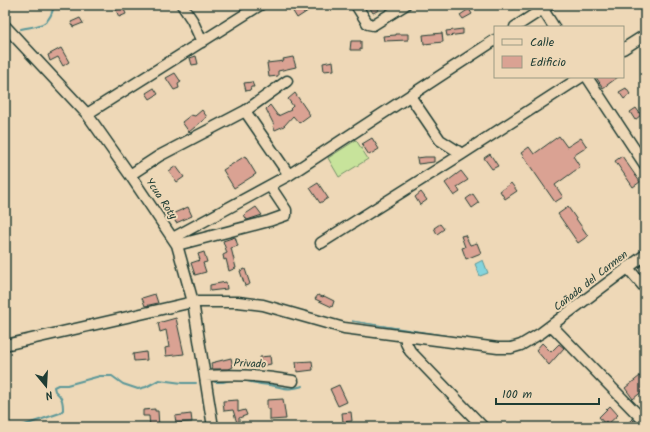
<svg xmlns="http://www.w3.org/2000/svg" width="650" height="432" viewBox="0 0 650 432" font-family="Kalam,sans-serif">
<rect width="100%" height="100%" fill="#eed8b7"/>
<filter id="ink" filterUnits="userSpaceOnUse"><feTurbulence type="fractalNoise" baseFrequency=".025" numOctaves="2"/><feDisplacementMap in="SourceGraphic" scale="8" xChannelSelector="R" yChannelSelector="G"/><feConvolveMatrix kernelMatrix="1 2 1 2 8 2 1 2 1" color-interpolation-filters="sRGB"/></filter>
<g filter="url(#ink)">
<path fill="#c7e39b" stroke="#739068" d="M356 140 368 159 339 177 328 158Z"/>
<path fill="#84d4dd" stroke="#5c9899" d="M483 260 488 273 480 276 475 264Z
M352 321 496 343 505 344 512 341 513 342 505 345 496 344Z"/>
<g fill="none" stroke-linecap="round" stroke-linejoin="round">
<path stroke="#5c9899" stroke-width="2" d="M21 29C39 25 50 27 54 5
M244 380C253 383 259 384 269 385 284 387 287 391 303 386
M215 382H223L230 380
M19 427 60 413 63 410C63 401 62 397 55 391L54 387 58 385H67L100 376H112L123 384 138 389 146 387 159 380 182 383H196"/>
</g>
<path fill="#daa293" stroke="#1f3d34" d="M289 5H317L297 18Z
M368 5H376L379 10 373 13Z
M123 7 126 14 119 17 116 10Z
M469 9 472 14 463 19 460 15Z
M80 18 83 23 73 27 71 22Z
M463 29V34L447 36 446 31Z
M442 33 443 42 424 44 423 35Z
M396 34H408V40L384 41 383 36 396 35Z
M351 41H361V50H350Z
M61 48 69 62 63 66 58 57 50 61 48 55Z
M196 56 198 64 192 65 190 58Z
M293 57 296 67 278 71V76L269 77 267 63 284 61 283 59Z
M333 61 334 70 324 71 323 63Z
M175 73 181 82 178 84 179 88 174 90 166 78Z
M596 77H618L603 88Z
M252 82 254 87H251L250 90 246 91 244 83Z
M154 88 158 94 150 99 146 93Z
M626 88 630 94 624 99 619 92Z
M295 93 310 115 299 123 293 116 284 126 275 130 273 126 274 125 266 109 270 105 278 116 291 110 290 109 293 106 288 99Z
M636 108 641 115 635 120 630 112Z
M202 110 207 117 189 132 182 122 191 115 195 116Z
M559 136 567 147 581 138 587 147 573 156 580 167 555 185 563 197 555 202 521 153 529 147 534 154Z
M372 138 379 149 369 155 362 144Z
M490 154 498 166 492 169 484 158Z
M245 156 256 174 234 188 223 170Z
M622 156 640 182 633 187 615 161Z
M425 157H434V162L418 164 417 158Z
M176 166 184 177 177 182 169 171Z
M461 171 468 180 457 187 460 192 454 196 445 183Z
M318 183 328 198 320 203 310 188Z
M511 183 517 191 505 199 500 191Z
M421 192 427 200 420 205 415 197Z
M473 194 479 203 472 208 466 199Z
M188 207 192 216 176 223 172 214Z
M256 207 262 215 247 220 244 215Z
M568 207 588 236 578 243 558 214Z
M440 224 444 229 437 234 434 228Z
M465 235 470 245 477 243 481 253 466 259 462 248 465 247 461 236Z
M235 237 238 246 231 248 236 268 229 271 226 259 224 260 223 255 227 253 223 241Z
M204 252 207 262 203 263 206 272 195 275 191 263 200 260 198 254Z
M245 269 250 284 245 286 240 271Z
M226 282 227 289 210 291V285Z
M155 294 158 303 145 306 142 298Z
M318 295 323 297 324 296 334 301 332 307 315 299Z
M176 318 184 354 166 356 165 348 169 347 166 330 160 332 158 323Z
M542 343 551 352 559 344 564 348 549 365 536 350Z
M146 352 147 360 134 361 133 354Z
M270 356 271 364 261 366 260 357Z
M231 358 233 367 229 369H212L211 363Z
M312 361 313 370 297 372 296 362Z
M640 376 645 382V389L633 399 625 388Z
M339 385 347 402 338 406 330 389Z
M283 399 286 419 270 420V409H267V400Z
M238 400V412L245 410 247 415 239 418V423H237L233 410 224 411 223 401Z
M610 406 618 415 608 424 606 421 604 423 599 417Z
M155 409V411H158L159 427H150L149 416H143V410Z
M351 412 352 421 343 422 342 413Z
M191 414 192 422 176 423 175 416Z
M632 419 640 427H624Z"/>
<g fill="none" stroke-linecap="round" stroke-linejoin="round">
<defs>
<path id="minor" d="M182 5 192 20 202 42
M356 5 368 24 373 25 405 5
M540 5 554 27
M5 26 87 114 130 175 177 245 193 302 213 427
M515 27 549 5
M623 49 645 35
M587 77 645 165
M410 96 440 140 462 154
M245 111 289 175
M87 114 260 5
M130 175 159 156 245 111 287 81
M173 238 289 175 495 40
M321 243 462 154 581 77
M177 245 269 221 286 215V210L270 186
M627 267 645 288
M552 326 645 422
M406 336V343L410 351 483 427
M5 345 193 302H238L263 305 344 328 498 348H511L521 345 541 333 645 255
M205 376C236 374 262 375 293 381"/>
</defs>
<use href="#minor" stroke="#1f3d34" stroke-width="13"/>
<use href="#minor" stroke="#eed8b7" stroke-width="10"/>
</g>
</g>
<g text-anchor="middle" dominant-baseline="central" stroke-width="4" stroke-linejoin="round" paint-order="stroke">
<g font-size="11" fill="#1f3d34" stroke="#eed8b7">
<text transform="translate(161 199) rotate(56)">Ycua Roty</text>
<text transform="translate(591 281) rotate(-38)">Cañada del Carmen</text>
<text transform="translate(250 364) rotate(3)">Privado</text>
</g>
</g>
<rect width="650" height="432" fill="none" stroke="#eed8b7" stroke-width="20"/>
<rect x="10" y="10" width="630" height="412" fill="none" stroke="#1f3d34" stroke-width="1.5" filter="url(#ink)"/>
<rect x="494" y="26" width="130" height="52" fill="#eed8b7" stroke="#9b9a83"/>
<rect x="502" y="39" width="20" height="6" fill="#eed8b7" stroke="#9b9a83"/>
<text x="530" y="46" font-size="12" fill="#1f3d34">Calle</text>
<rect x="502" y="56" width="20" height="12" fill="#daa293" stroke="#9b9a83"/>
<text x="530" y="66" font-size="12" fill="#1f3d34">Edificio</text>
<g transform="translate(46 386) rotate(162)" stroke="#eed8b7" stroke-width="3" paint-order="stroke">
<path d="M0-3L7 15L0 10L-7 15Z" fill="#1f3d34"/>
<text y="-6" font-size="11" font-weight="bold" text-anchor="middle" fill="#1f3d34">N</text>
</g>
<path d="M496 398v6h103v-6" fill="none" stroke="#1f3d34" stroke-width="2"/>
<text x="502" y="398" font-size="12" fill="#1f3d34" stroke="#eed8b7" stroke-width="3" paint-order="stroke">100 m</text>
</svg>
